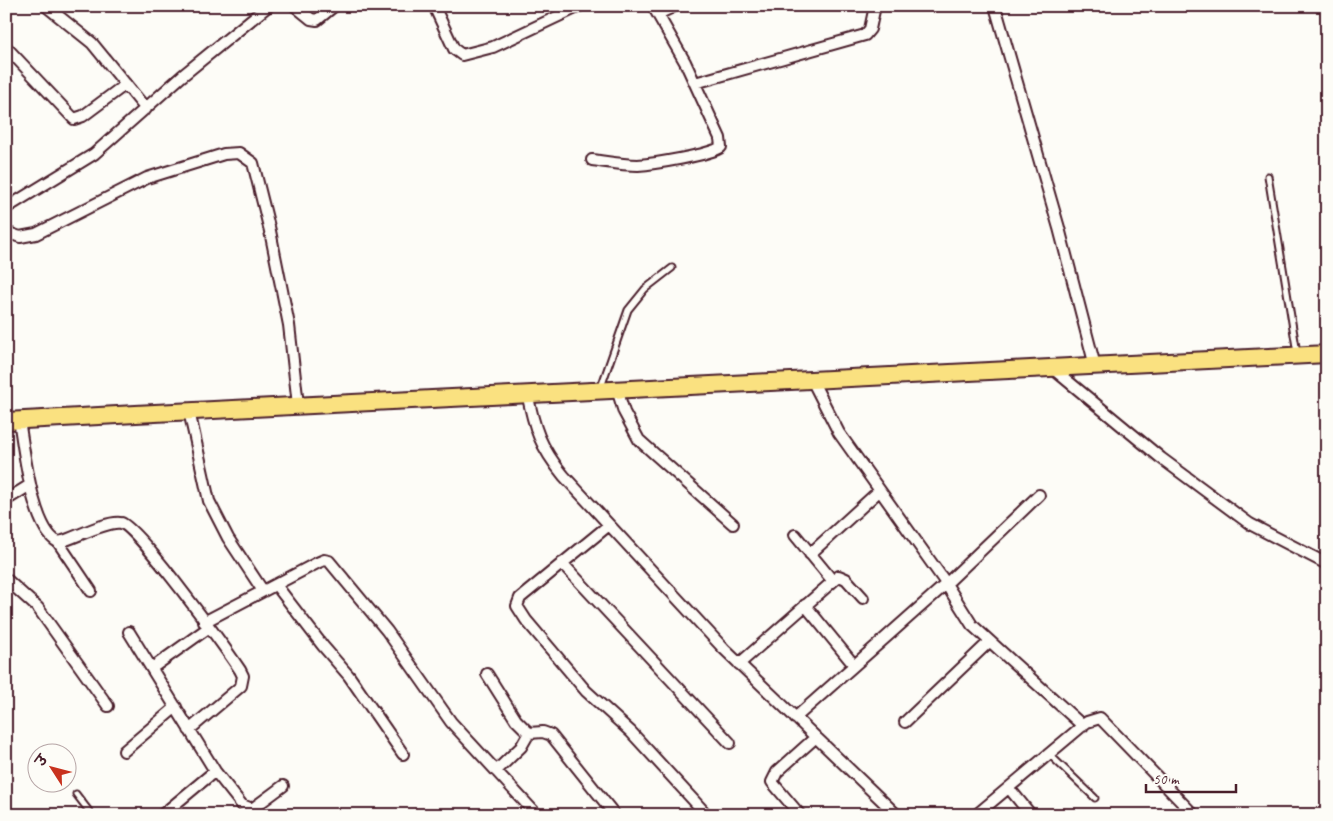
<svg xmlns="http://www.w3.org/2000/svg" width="1333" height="821" viewBox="0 0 1333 821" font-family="Caveat,'Playpen Sans Deva',sans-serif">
<rect width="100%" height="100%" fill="#fdfcf7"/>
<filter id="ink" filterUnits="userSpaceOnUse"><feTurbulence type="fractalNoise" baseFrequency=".02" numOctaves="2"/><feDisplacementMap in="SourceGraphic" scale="10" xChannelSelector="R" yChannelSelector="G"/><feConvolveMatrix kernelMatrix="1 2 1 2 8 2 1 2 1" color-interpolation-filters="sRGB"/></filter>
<g filter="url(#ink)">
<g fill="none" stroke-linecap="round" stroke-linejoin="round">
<defs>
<path id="lane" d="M1268 176 1297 353
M601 387 628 310 645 289 672 268
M1049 754 1095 798
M76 794 92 815"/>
<path id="street" d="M46 6 92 43 146 109
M295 6 311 19 317 20 334 6
M434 6 454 49 462 55 493 47 580 6
M995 6 1059 228 1095 366
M658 14 675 6
M6 47 74 119 83 116 126 84
M695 83 865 35 870 29 875 6
M592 160C607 162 623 165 638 165 653 164 710 155 721 147L720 138 685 62 653 6
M6 208 94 154 182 76 268 6
M6 232 20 237 36 234 147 178 224 154 239 153 253 163 270 231 289 325 298 405
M1052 368 1161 458 1250 524 1327 564
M812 380 839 433 943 579 972 625 1083 726
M617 389 624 412 639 440 733 524
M527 392C534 428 540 447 564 476L724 649 897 815
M189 411 209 501 228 538 263 591
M19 420C24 449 32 529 58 542L63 541C76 537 109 520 121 523 137 526 226 649 240 670L243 676 241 686 189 730
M6 500 30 485
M609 525 520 598 517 606 526 620 586 691 631 732 707 815
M795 535 832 580
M58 542 91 591
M810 554 879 491
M562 563 730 743
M6 579 38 608 108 706
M276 585 323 646 349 676 403 754
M805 605 854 665
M204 622 317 563 324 560 329 561 387 631 451 722 537 815
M129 632 215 771 242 805 252 809 283 786
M739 664 839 576 846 579 863 598
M152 668 208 628
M487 674 516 720 529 733 543 732 551 735 615 815
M795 718 946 584 1039 495
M905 722 989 642
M124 751 176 707
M496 771 521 747 529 733
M1009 788 1031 815
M162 815 215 771
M800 815 772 782 777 772 816 737
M976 815 1087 722 1100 718 1194 815"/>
<path id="primary" d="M6 421C446 397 886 375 1327 354"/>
</defs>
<use href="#lane" stroke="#4a1f2b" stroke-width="9"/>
<use href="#street" stroke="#4a1f2b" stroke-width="14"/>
<use href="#primary" stroke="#4a1f2b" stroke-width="20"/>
<use href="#lane" stroke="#fdfcf7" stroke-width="5"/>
<use href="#street" stroke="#fdfcf7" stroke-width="10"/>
<use href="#primary" stroke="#fae180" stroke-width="16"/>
</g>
</g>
<rect width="1333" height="821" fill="none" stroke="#fdfcf7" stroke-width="25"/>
<rect x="12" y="12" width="1308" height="796" fill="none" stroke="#4a1f2b" stroke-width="2" filter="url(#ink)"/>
<g transform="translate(52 768) rotate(306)"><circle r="24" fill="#fdfcf7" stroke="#b5a4a5"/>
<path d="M0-4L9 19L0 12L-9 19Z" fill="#c8321e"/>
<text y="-8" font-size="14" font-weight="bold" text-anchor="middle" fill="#4a1f2b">उ</text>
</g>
<path d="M1146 784v8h90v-8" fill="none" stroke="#4a1f2b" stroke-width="2.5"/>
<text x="1153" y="784" font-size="15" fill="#4a1f2b" stroke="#fdfcf7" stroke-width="4" paint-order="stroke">50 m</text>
</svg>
